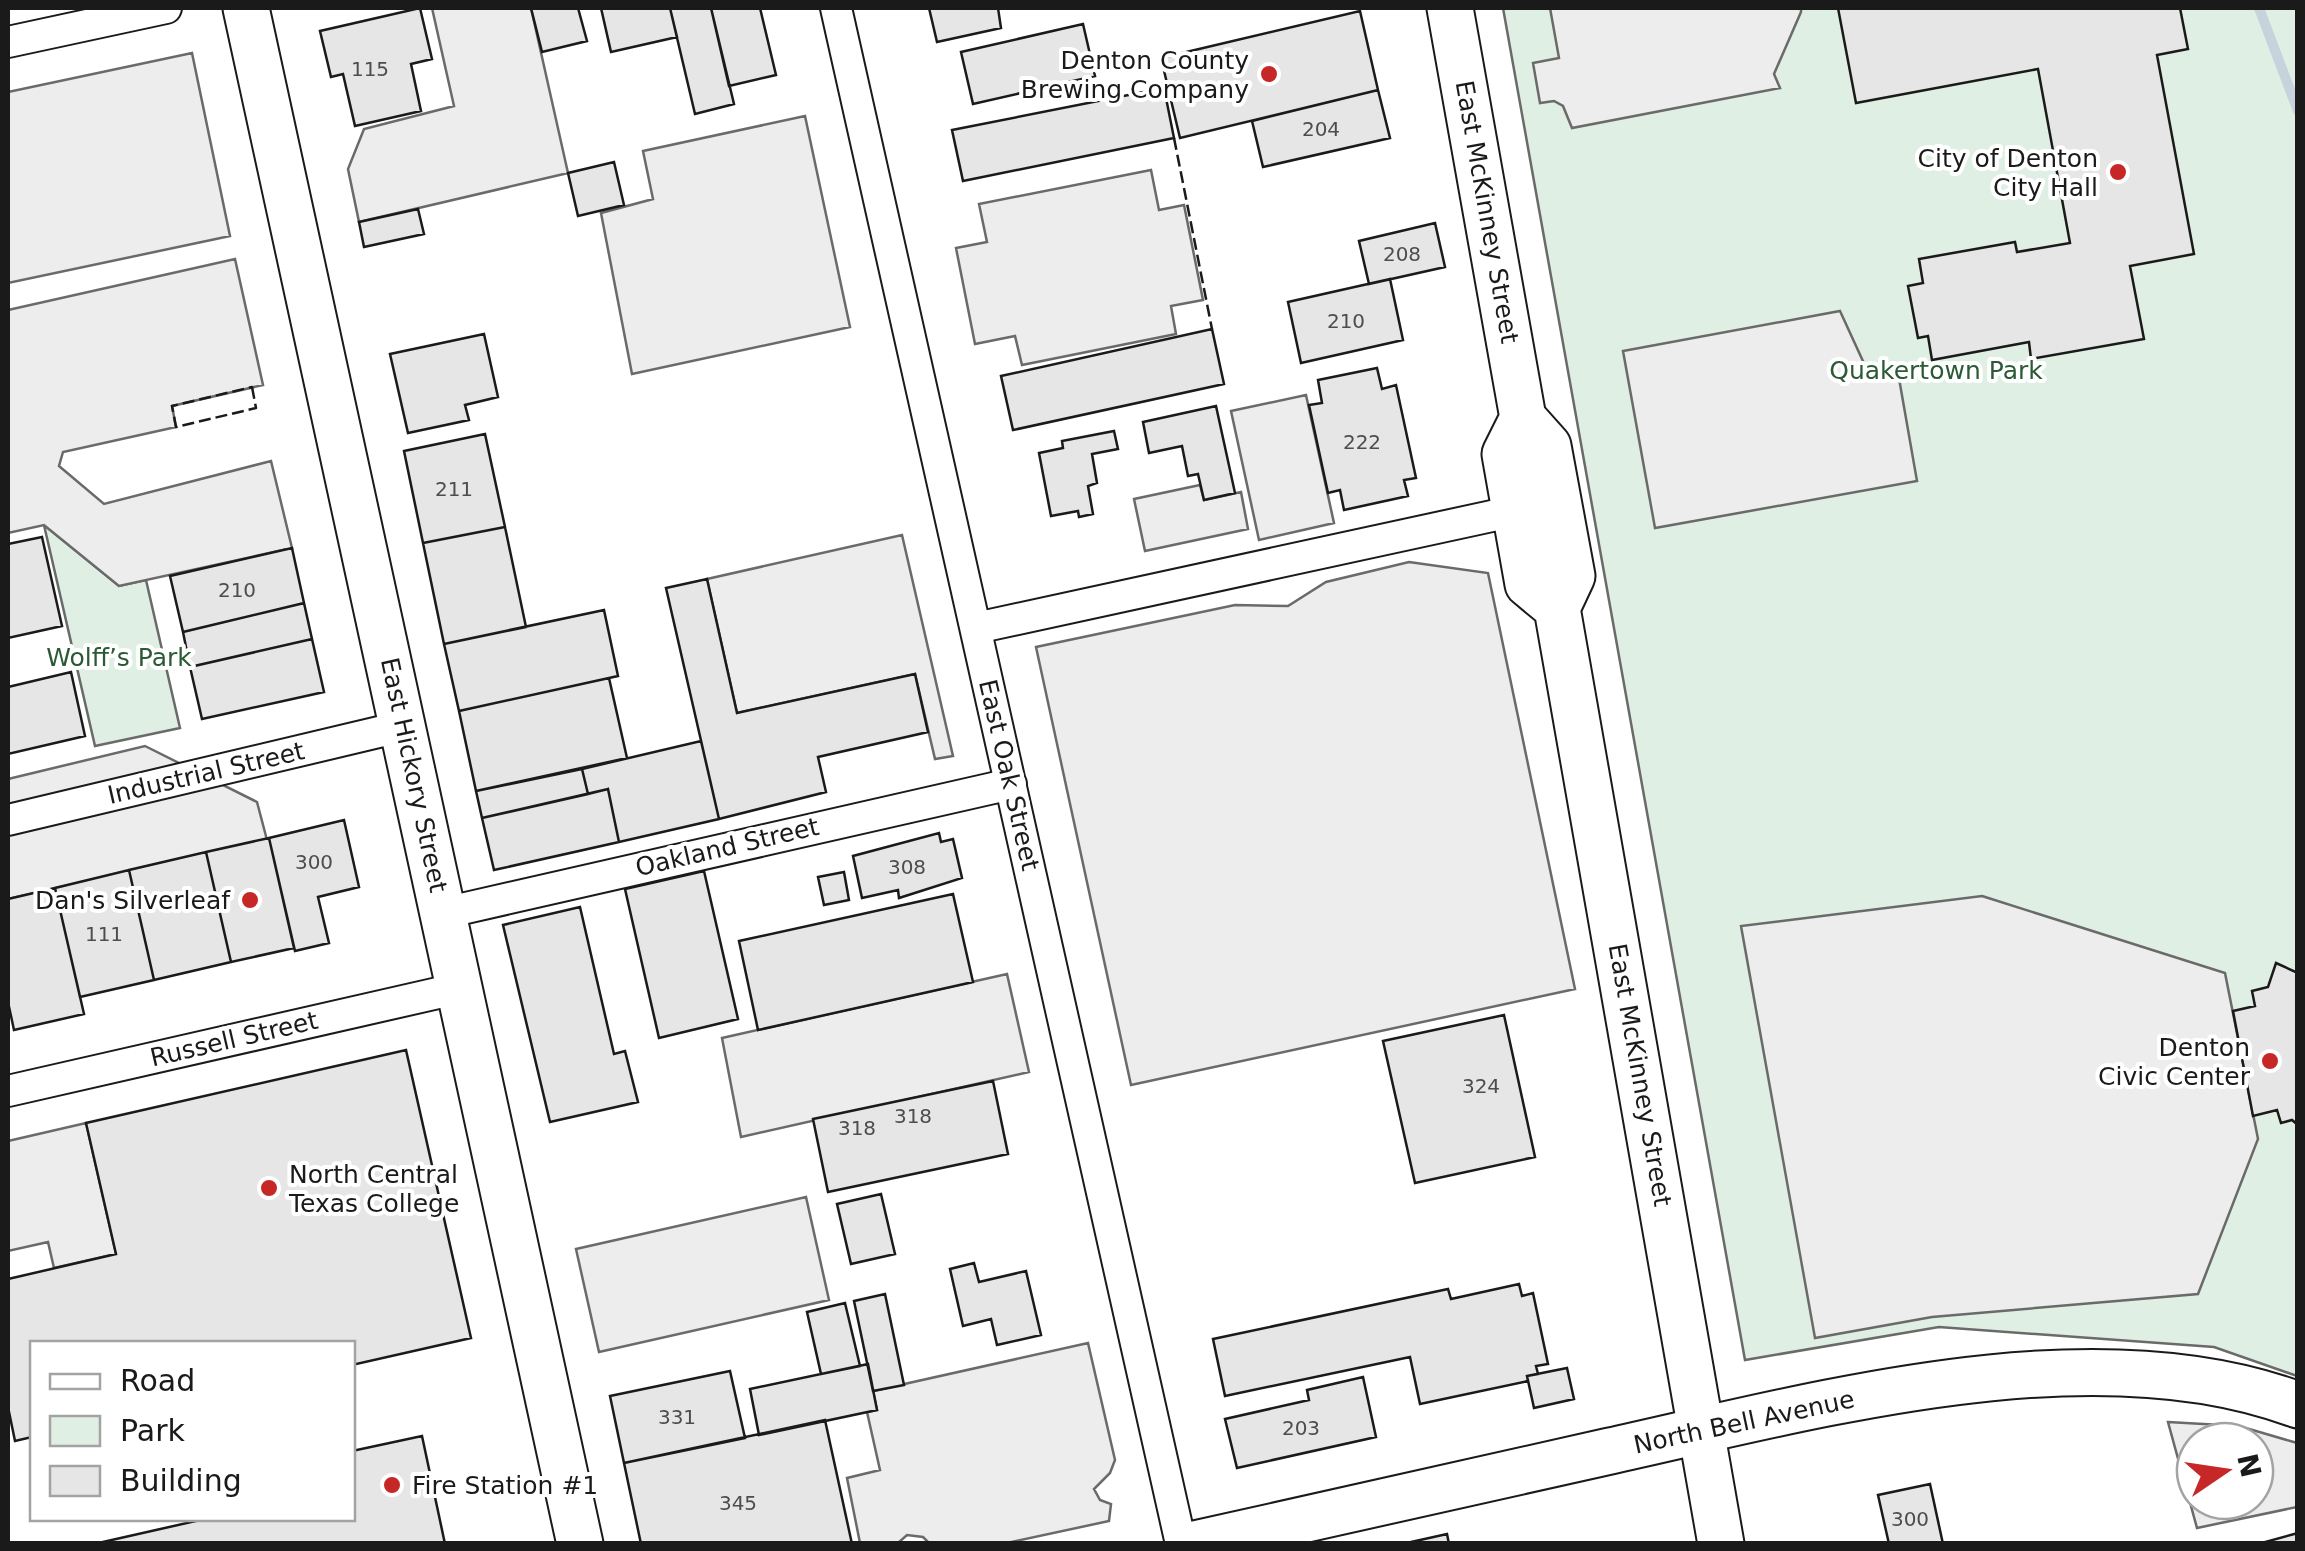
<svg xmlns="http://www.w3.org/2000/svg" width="2305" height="1551" viewBox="0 0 2305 1551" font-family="'DejaVu Sans',sans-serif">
<rect width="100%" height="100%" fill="#fff"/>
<path fill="#e0efe3" stroke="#6a6a6a" stroke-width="2.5" d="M1503 8H2297V1376L2214 1347 1939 1327 1745 1360Z
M44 525 119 586 146 580 180 728 95 746Z"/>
<path fill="#ededed" stroke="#6a6a6a" stroke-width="2.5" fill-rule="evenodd" d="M432 8H531L568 173 359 222 348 169 364 129 454 106Z
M1550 8H1801V12L1774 74 1780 88 1572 128 1563 106 1554 101 1540 103 1533 63 1559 58Z
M192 53 230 236 8 283V92Z
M805 116 850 327 632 374 601 213 653 199 643 151Z
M1151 170 1159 210 1184 205 1203 300 1171 306 1176 334 1022 365 1015 336 975 344 956 248 987 242 979 204Z
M235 259 263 385 172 406 176 427 63 452 59 466 104 504 271 461 292 548 119 586 44 525 8 533V310Z
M1840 311 1868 372 1897 367 1917 481 1655 528 1623 351Z
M1306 395 1334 523 1259 540 1231 411Z
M1200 485 1204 500 1241 492 1248 529 1145 551 1134 499Z
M902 535 953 756 935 759 915 674 737 713 707 579Z
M1409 562 1488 573 1575 989 1131 1085 1036 647 1235 605 1288 606 1326 582Z
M145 746 257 802 267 840 8 899V779Z
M1982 896 2225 973 2258 1139 2198 1294 1932 1317 1815 1338 1741 926Z
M1007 974 1029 1072 741 1137 722 1038Z
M86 1123 116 1254 54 1268 48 1242 8 1251V1141Z
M806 1197 829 1300 599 1352 576 1249Z
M1088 1343 1115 1460 1110 1473 1094 1489 1100 1500 1111 1504 1109 1521 1007 1543H929L923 1537 907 1535 898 1543H860L847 1478 880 1470 867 1412 877 1410 873 1391Z
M2168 1422 2239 1426 2297 1443V1507L2197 1528ZM2195 1441H2255V1501H2195Z"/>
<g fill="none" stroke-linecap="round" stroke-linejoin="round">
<path stroke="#c6d2dc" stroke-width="10" d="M2259 8 2298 111"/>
</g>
<path fill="#e6e6e6" stroke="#1a1a1a" stroke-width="2.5" d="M420 8 432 59 411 64 421 111 355 126 343 74 331 77 320 31Z
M531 8H578L587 41 542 52Z
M601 8H670L677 37 611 52Z
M670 8H711L734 104 695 114Z
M711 8H760L776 75 729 86Z
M929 8H998L1001 28 937 42Z
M1838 8H2180L2188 49 2157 55 2194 254 2130 266 2144 339 2031 359 2029 342 1932 360 1928 336 1918 338 1908 286 1923 283 1919 259 2015 242 2017 252 2070 243 2038 69 1856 103Z
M1360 11 1378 90 1180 138 1161 58Z
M1083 24 1095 76 973 104 961 52Z
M1164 88 1174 138 963 181 952 130Z
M1378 90 1390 138 1263 167 1252 121Z
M614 162 624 205 578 216 568 173Z
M418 209 424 234 364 247 359 222Z
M1435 223 1445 267 1369 284 1359 241Z
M1390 279 1403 340 1301 363 1288 302Z
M1212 329 1224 384 1013 430 1001 376Z
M484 334 498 397 465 405 469 420 408 433 390 354Z
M1377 368 1382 389 1396 385 1416 478 1404 480 1408 496 1344 510 1340 490 1328 493 1309 405 1322 403 1318 380Z
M1216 406 1235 493 1204 500 1198 474 1188 476 1182 446 1149 453 1143 422Z
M1114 431 1118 449 1092 454 1097 483 1088 486 1093 514 1079 517 1078 511 1051 516 1039 453 1063 448 1062 441Z
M485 434 505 527 423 543 404 451Z
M505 527 526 627 444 644 423 543Z
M42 537 62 626 8 638V544Z
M292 548 304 603 183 632 170 576Z
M707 579 737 713 915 674 928 732 818 757 826 792 719 819 666 588Z
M304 603 312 639 190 667 183 632Z
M604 610 618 676 459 711 444 644Z
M312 639 324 692 202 719 190 667Z
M71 672 85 736 8 754V687Z
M609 678 627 758 476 791 459 711Z
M701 741 719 819 619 842 608 789 588 794 582 769Z
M582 769 588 794 482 818 476 791Z
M608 789 619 842 494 870 482 818Z
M344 820 359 887 318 897 329 943 295 951 269 838Z
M939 833 941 842 953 839 962 878 899 898 898 890 862 898 853 856Z
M269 838 294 948 231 962 206 852Z
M206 852 231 962 154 980 129 870Z
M129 870 154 980 80 997 55 888Z
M704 871 738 1019 659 1038 625 889Z
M844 872 849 900 824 905 818 877Z
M55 888 84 1014 14 1030 8 1002V899Z
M953 894 973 982 758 1030 739 941Z
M580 907 614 1054 625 1051 638 1102 550 1122 503 925Z
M2276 963 2298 973V1125L2292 1120 2281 1123 2277 1110 2253 1116 2233 1011 2255 1006 2252 991 2268 987Z
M1504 1015 1535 1157 1415 1183 1383 1041Z
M406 1050 471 1338 352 1365V1344H32V1437L15 1441 8 1407V1279L116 1254 86 1123Z
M993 1081 1008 1154 828 1192 813 1119Z
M881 1194 895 1254 851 1264 837 1204Z
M974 1263 979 1282 1026 1271 1041 1335 997 1345 991 1319 963 1326 950 1269Z
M1519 1284 1522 1296 1533 1293 1548 1364 1536 1366 1538 1374 1527 1376 1528 1381 1420 1404 1410 1357 1225 1396 1213 1339 1448 1289 1451 1299Z
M885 1294 904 1385 873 1391 854 1301Z
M845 1303 860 1366 821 1374 807 1312Z
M868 1364 877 1410 759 1435 750 1389Z
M1567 1368 1574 1399 1534 1408 1527 1376Z
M730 1371 745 1438 624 1463 610 1396Z
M1363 1377 1376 1437 1237 1468 1225 1419 1309 1400 1307 1390Z
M825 1420 852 1544H641L624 1463Z
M422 1436 445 1544H94L209 1518H352V1451Z
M1930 1484 1943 1544H1889L1878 1495Z
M2298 1533V1544H2258Z
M1447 1534 1449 1544H1402Z"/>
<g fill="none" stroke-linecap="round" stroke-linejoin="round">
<defs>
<path id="street" d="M836 8 1181 1544
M8 42 166 8
M976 628 1515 511
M8 820 404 726
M444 913 1011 784
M8 1091 460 988"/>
<path id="secondary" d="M246 8 580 1544
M1450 8 1523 418 1548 446 1572 576 1557 608 1721 1544
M1523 418 1505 454 1528 584 1557 608
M1195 1544C1334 1512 1472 1481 1610 1451 1817 1405 2093 1328 2298 1405"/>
</defs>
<use href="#street" stroke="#1a1a1a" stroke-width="34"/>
<use href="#secondary" stroke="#1a1a1a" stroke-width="49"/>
<use href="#street" stroke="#fff" stroke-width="30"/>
<use href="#secondary" stroke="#fff" stroke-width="45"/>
<path stroke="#1a1a1a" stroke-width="2.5" stroke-dasharray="12 5" stroke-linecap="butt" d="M1174 138 1212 329
M252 387 256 408 176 427 172 406Z"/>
</g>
<g fill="#c62828" stroke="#fff" stroke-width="4">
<circle cx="1269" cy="74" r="10"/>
<circle cx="2118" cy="172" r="10"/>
<circle cx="250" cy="900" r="10"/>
<circle cx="2270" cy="1061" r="10"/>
<circle cx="269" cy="1188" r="10"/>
<circle cx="392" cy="1485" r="10"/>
</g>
<g text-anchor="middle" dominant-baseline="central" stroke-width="8" stroke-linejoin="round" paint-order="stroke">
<g font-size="20" fill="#4d4d4d">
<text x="370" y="69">115</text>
<text x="1321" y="129">204</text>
<text x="1402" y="254">208</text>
<text x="1346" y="321">210</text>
<text x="1362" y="442">222</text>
<text x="454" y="489">211</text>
<text x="237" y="590">210</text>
<text x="314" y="862">300</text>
<text x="907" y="867">308</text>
<text x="104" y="934">111</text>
<text x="1481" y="1086">324</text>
<text x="913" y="1116">318</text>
<text x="857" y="1128">318</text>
<text x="677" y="1417">331</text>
<text x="1301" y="1428">203</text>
<text x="738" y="1503">345</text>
<text x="1910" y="1519">300</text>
</g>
<g font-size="25" fill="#1a1a1a" stroke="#fff" text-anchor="end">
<text x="1249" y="60">Denton County<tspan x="1249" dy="29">Brewing Company</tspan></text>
<text x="2098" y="158">City of Denton<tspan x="2098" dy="29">City Hall</tspan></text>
<text x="230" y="900">Dan's Silverleaf</text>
<text x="2250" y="1047">Denton<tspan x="2250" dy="29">Civic Center</tspan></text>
<text x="289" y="1174" text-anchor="start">North Central<tspan x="289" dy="29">Texas College</tspan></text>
<text x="412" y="1485" text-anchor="start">Fire Station #1</text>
</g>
<g font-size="25" fill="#1a1a1a" stroke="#fff">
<text transform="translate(1487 212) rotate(80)">East McKinney Street</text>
<text transform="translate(206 773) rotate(-13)">Industrial Street</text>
<text transform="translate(414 775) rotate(78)">East Hickory Street</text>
<text transform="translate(1009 775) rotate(77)">East Oak Street</text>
<text transform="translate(727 847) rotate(-13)">Oakland Street</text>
<text transform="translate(234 1039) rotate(-13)">Russell Street</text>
<text transform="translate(1640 1075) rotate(80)">East McKinney Street</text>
<text transform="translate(1744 1422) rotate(-12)">North Bell Avenue</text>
</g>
<g font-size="25" fill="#2b5a34" stroke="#fff">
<text x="1936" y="370">Quakertown Park</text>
<text x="119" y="657">Wolff’s Park</text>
</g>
</g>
<rect width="2305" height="1551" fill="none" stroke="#1a1a1a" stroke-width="20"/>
<rect x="30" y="1341" width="325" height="180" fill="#ffffff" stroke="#a3a3a3" stroke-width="2.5"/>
<rect x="50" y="1374" width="50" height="15" fill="#ffffff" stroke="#a3a3a3" stroke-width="2.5"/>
<text x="120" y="1391" font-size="30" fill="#1a1a1a">Road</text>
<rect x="50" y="1416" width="50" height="30" fill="#e0efe3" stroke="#a3a3a3" stroke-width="2.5"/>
<text x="120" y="1441" font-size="30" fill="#1a1a1a">Park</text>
<rect x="50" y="1466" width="50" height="30" fill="#e6e6e6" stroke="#a3a3a3" stroke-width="2.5"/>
<text x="120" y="1491" font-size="30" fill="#1a1a1a">Building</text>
<g transform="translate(2225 1471) rotate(77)"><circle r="48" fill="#ffffff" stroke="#a3a3a3" stroke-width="2.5"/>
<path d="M0-8L18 38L0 25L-18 38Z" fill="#c62828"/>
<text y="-15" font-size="28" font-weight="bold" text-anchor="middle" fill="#1a1a1a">N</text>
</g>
</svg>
